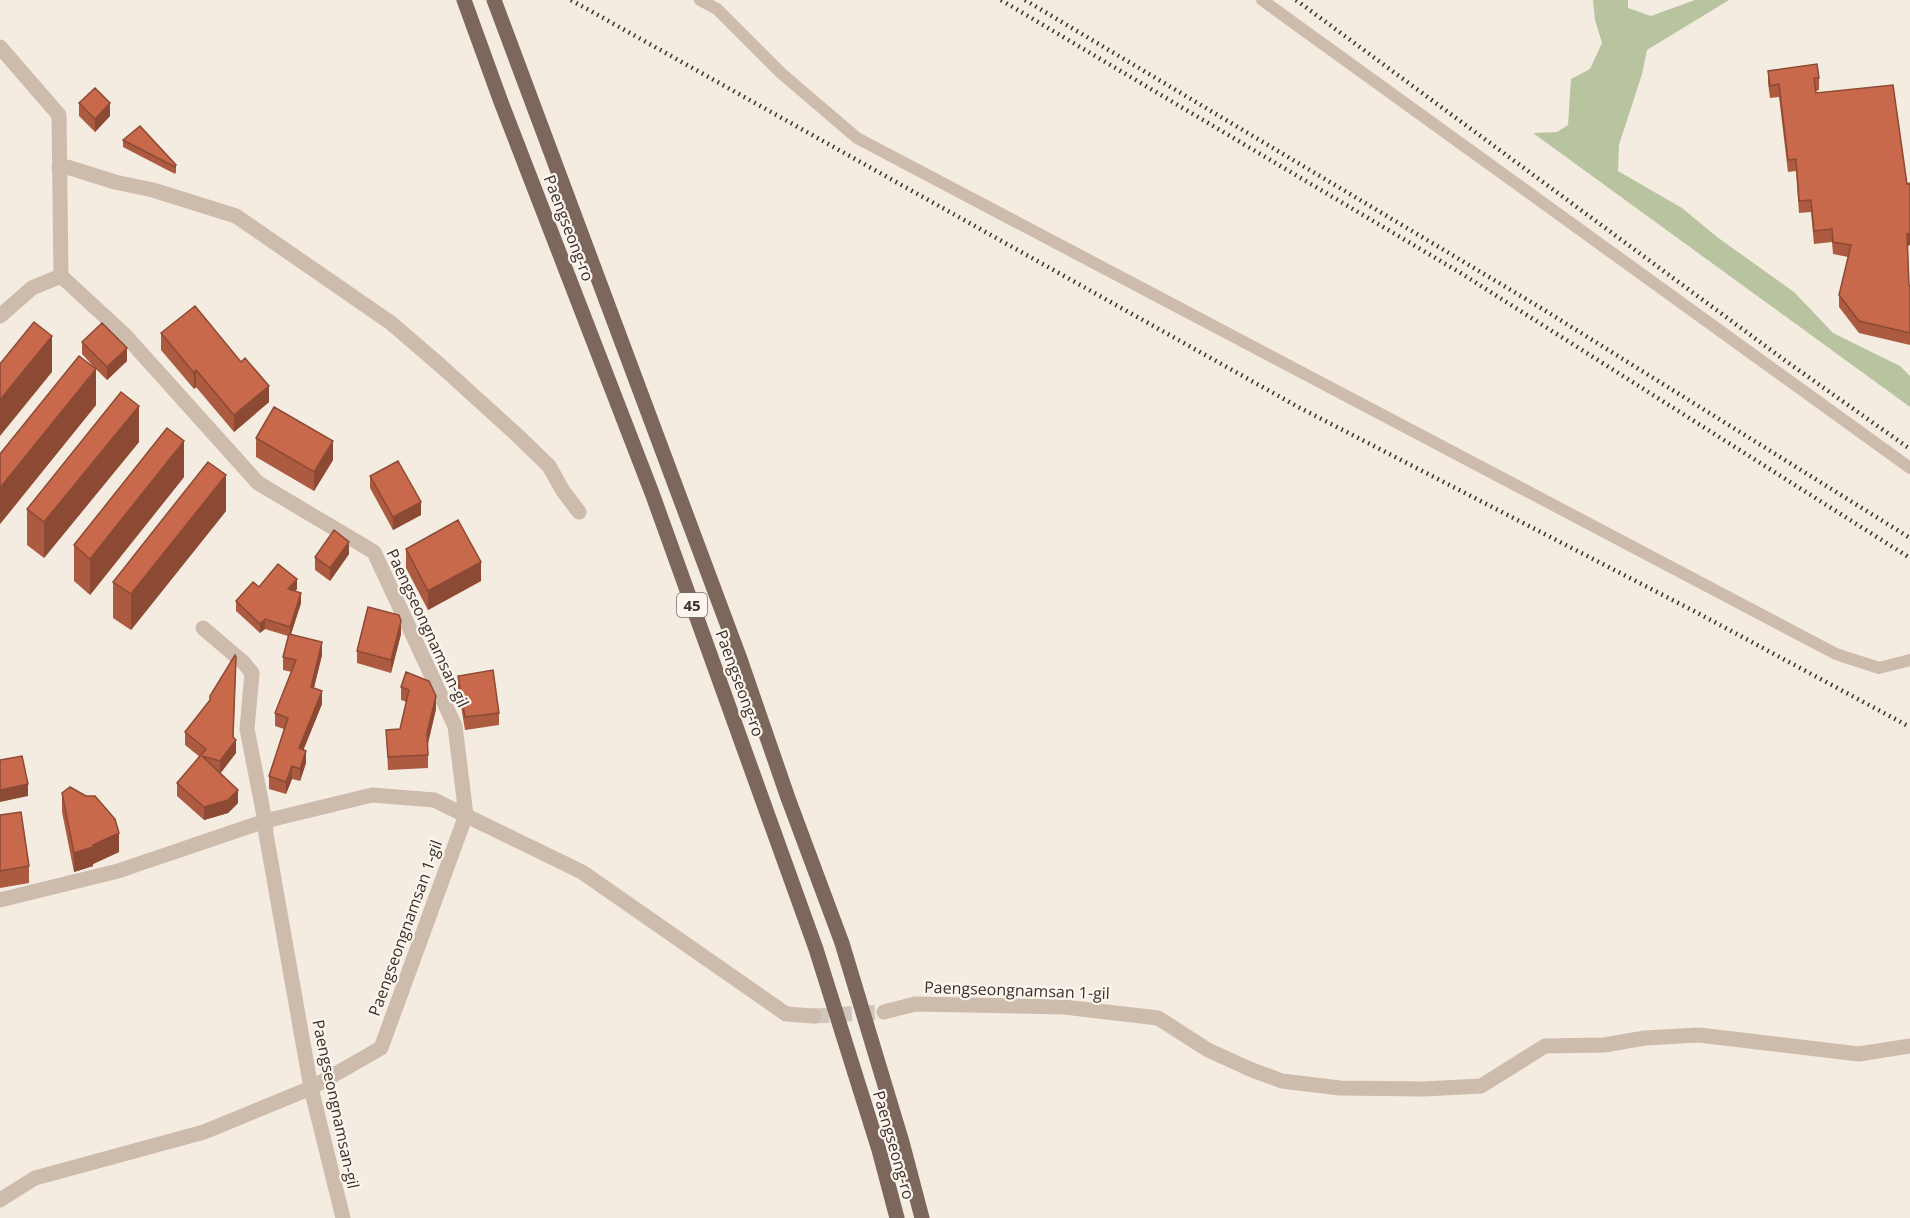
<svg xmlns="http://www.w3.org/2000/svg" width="1910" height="1218" viewBox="0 0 1910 1218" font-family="'Open Sans',sans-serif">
<rect width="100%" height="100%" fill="#f4ebe1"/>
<path fill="#b8c4a0" d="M1593 0H1628V8L1651 16 1695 0H1729L1647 50 1642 74 1619 145 1618 171 1682 208 1717 237 1794 292 1833 333 1900 366 1910 376V407L1533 133 1557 132 1568 125 1571 79 1590 69 1602 43 1595 20Z"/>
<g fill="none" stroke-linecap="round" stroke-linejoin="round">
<path stroke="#cfc6bd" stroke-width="15" stroke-dasharray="15 8" stroke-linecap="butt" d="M814 1016 884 1012"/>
<path stroke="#cdbbac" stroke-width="12" d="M700 0 717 9 781 73 857 138 1836 654 1879 668 1910 660
M1262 0 1910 468"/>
<path stroke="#cdbbac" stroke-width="15" d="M0 47 59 115 61 276 125 335 258 483 374 552 455 726 466 815 381 1048 311 1088 204 1132 35 1178 0 1200
M59 168 67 167 115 182 153 190 236 216 391 323 441 366 517 435 549 466 563 491 579 512
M0 316 32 288 61 276
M203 628 244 663 252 673 247 729 265 821 266 834 311 1088 343 1218
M0 900 118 871 265 821 372 795 434 800 582 872 786 1014 814 1016
M884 1012 915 1004 1064 1007 1158 1018 1208 1050 1252 1070 1282 1081 1340 1088 1424 1089 1481 1086 1545 1046 1604 1045 1645 1038 1699 1035 1859 1054 1910 1046"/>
<path stroke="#7d675c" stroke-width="15" d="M464 0 501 102 652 493 816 949 879 1150 897 1218
M494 0 739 656 788 798 842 943 902 1142 922 1218"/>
<path stroke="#3b302b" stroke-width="4.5" stroke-dasharray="1.5 4.5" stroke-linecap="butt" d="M571 0 1300 408 1694 611 1910 727
M1001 0 1459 272 1910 558
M1025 0 1541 308 1910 538
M1296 0 1783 359 1910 449"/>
</g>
<path fill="#ac5a40" d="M1768 71 1819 78V90L1816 91V93L1907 184 1910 183V245L1907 246 1909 285 1910 286V345L1859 333 1839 307V295L1848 257 1833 254 1832 242 1814 244 1811 212 1799 213 1796 171 1788 172 1779 97 1770 98 1768 83Z
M79 103 110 116 95 132 79 116Z
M123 140 176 165V172L175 174 123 147Z
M161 333 269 402 234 432 196 387 194 389 161 350Z
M82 342 127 361 107 380 96 369V405L0 524V454L95 368 82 354Z
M256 438 333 460 314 491 256 457Z
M139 442 44 558 27 545V509Z
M370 476 421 515 393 530 370 488Z
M184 477 90 595 74 581V545Z
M226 511 131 630 113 618V582Z
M406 549 481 581 428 610 406 568Z
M349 554 330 581 315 570V557Z
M259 587 297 589 295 591 301 603 291 634 322 655 314 688 322 704 303 750 306 763 300 781 292 779 286 794 269 789V776L284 729 275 726V713L292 672 283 670V657L288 636 265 629 260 633 236 611V601Z
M401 634 391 673 357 663V651Z
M236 669 233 737 236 753 220 773 238 803 228 813 204 820 177 796V783L200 757 185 745V732Z
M406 672 436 709 428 744V768L388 770 386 730 400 729 407 702 401 700V687Z
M458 676 499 713V725L465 730 458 688Z
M62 793 119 852 93 864V866L74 872 62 812Z
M0 815 29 866V883L0 888Z"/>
<path fill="#8c4a34" d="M110 103V116L95 132V119Z
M1910 233V245L1907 246V234Z
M52 336V372L0 436V400Z
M127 348V361L107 380V367Z
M96 369V405L0 524V488Z
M196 370V387L194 389V373Z
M269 386V402L234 432V415Z
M139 406V442L44 558V522Z
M184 441V477L90 595V559Z
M333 441V460L314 491V472Z
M226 475V511L131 630V594Z
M421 502V515L393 530V517Z
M349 542V554L330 581V568Z
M481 562V581L428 610V591Z
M297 579V589L288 599V589Z
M301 593V603L290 637V627Z
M265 619V629L260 633V624Z
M401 621V634L391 673V660Z
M322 642V655L311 699V687Z
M236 657 233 744 236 740V753L220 774V761Z
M322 691V704L299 761V748Z
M436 696V709L427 746V733Z
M306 751V763L300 781V769Z
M292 766V779L286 794V782Z
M28 784V796L0 802V790Z
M238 790V803L228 813 204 820V807Z
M119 833V852L93 864V866L74 872V853Z"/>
<path fill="#c8694b" stroke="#8c4a34" stroke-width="1.5" d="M1817 64 1819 78H1814L1816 93 1893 85 1907 184 1910 183V233L1907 234 1909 285 1910 286V333L1859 321 1839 295 1851 245 1833 242 1832 229 1814 231 1811 200 1799 201 1796 159 1788 160 1779 84 1770 86 1768 71Z
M95 88 110 103 95 119 79 103Z
M140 126 176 165 175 167 123 140Z
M195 306 241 362 245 358 269 386 234 415 196 370 194 373 161 333Z
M34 322 52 336 0 400V364Z
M102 323 127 348 107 367 82 342Z
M79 356 96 369 0 488V454Z
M121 392 139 406 44 522 27 509Z
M274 407 333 441 314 472 256 438Z
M167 428 184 441 90 559 74 545Z
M398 461 421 502 393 517 370 476Z
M208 462 226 475 131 594 113 582Z
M458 520 481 562 428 591 406 549Z
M334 530 349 542 330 568 315 557Z
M278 564 297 579 288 589 301 593 290 627 265 619 260 624 236 601 253 582 259 587Z
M368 607 399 615 401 621 391 660 357 651Z
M289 634 322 642 311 687 322 691 299 748 306 751 300 769 292 766 286 782 269 776 288 718 275 713 296 660 283 657Z
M235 655 236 657 233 737 236 740 220 761 202 756 238 790 228 800 204 807 177 783 206 749 185 732 210 700V696Z
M493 670 499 713 465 717 458 676Z
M406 672 429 681 436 696 427 733 428 755 388 757 386 730 400 729 409 690 401 687Z
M22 756 28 784 0 790V760Z
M70 787 86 796H95L115 819 119 833 93 845V847L74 853 62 793Z
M21 812 29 866 0 871V815Z"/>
<g text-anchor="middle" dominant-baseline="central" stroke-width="4.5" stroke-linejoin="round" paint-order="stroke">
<rect fill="#fbf5ee" stroke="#756b66" stroke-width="1.5" x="677" y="593" width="30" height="24" rx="4.5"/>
<g font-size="15" font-weight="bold" fill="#3b302b">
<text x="692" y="605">45</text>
</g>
<g font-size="16" fill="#3b302b" stroke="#fbf5ee">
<text transform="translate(569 228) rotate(69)">Paengseong-ro</text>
<text transform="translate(428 628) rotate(65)">Paengseongnamsan-gil</text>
<text transform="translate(740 683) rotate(70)">Paengseong-ro</text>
<text transform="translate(405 928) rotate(-70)">Paengseongnamsan 1-gil</text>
<text transform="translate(1017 990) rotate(2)">Paengseongnamsan 1-gil</text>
<text transform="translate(336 1104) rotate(78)">Paengseongnamsan-gil</text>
<text transform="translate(894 1145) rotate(74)">Paengseong-ro</text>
</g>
</g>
</svg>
